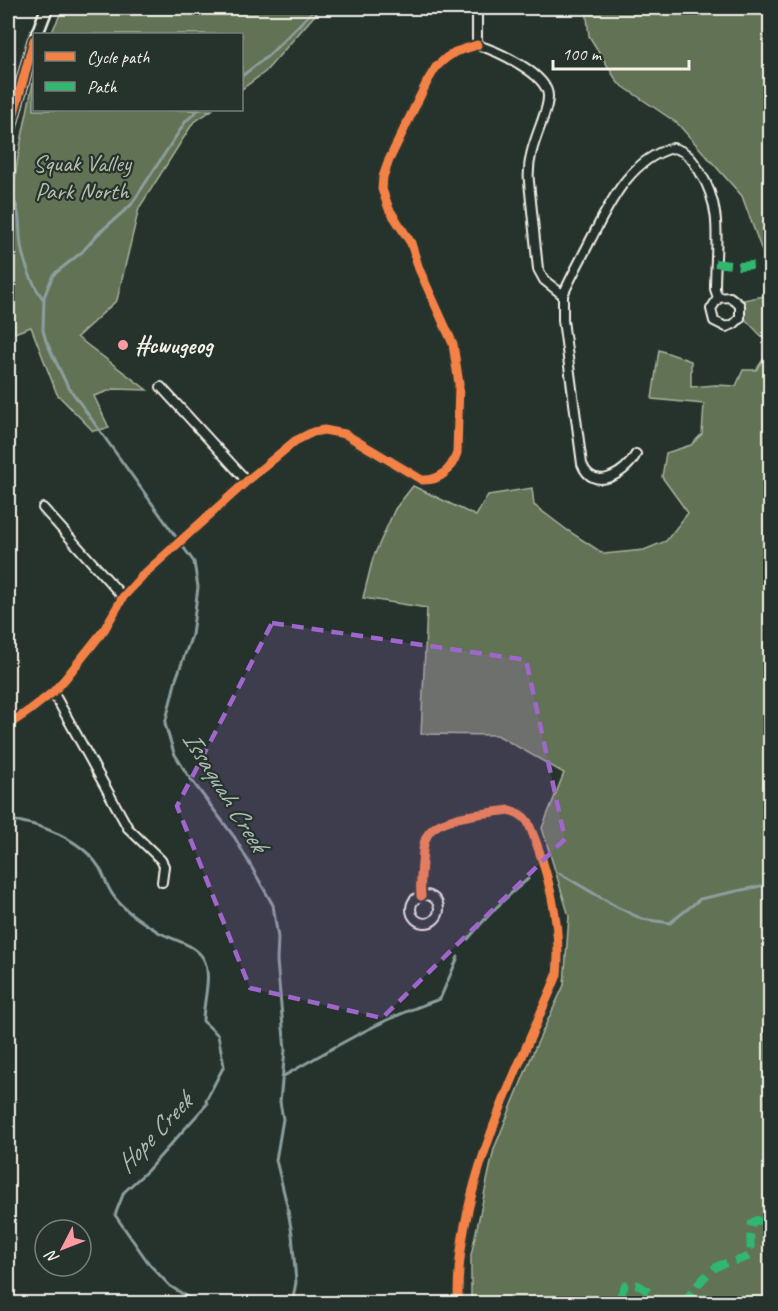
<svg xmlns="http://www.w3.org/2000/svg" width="778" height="1311" viewBox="0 0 778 1311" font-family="Caveat,sans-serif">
<rect width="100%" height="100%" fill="#26332d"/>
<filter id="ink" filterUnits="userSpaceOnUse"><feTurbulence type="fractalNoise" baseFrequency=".0167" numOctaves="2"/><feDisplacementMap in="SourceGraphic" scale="12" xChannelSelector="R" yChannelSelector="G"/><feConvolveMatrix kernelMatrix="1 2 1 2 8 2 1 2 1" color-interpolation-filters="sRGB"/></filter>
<g filter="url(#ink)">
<path fill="#627254" stroke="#abb29e" stroke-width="1.5" d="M63 8H321L265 72 242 89V34H51Z
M586 8H770V273L742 196 677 123 618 83 589 36Z
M34 78V110H212L193 123 139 208 117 300 77 337 147 390 114 389 94 396 109 428 93 431 57 394 31 327 14 333 8 326V227L18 157Z
M770 295V345L744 318 743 300Z
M659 350 691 361V387L716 385 736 386 743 370H756L770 350V1303H471V1255L494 1149 535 1048 564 985 569 916 542 828 564 773 497 735 421 734 427 608 363 598 373 558 395 509 413 486 476 516 488 495 532 488 534 505 567 530 604 554 644 550 666 541 688 513 662 477 666 453 691 445 702 434 704 404 652 399Z"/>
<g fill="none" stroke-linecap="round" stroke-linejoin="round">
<path stroke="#8c9f9e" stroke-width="3" d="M242 76 269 55 316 8
M198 110 186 121 131 205 99 233 82 252 53 275 44 297 43 330 46 341 67 385 194 562 198 587 192 635 176 679 165 724 174 753 187 774 235 838 273 905 278 938 277 961 285 1050 280 1102 283 1119 276 1160 287 1205 292 1234 296 1282 292 1304
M8 191C24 211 17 229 22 251 26 268 33 285 43 299
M8 820C40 823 81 839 99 867 104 875 106 884 111 892 116 901 128 912 137 918 144 923 152 928 160 933 174 940 194 944 203 958 213 974 203 1002 203 1021L218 1035 224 1066 206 1100 207 1104 147 1171 124 1192 115 1215 150 1265 170 1286 199 1304
M559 873 617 907 642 919 670 923 700 899 770 884
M468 939C487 916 505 897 528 879
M284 1076C334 1047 385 1017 440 999L458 957"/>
<defs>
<path id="street" d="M477 45C495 50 549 74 548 97 548 106 544 115 541 124 534 143 527 161 529 182L538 269 544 280 563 295V320L582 464C593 493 626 474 636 454
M477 45V8
M563 295C571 277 581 259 590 241 609 205 629 159 673 148 687 151 693 160 700 172 724 210 715 246 715 289L718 298 730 297 740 305V318L734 324 726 327 714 321 711 309 718 298
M161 387 247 481
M43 508 123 597
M53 692 128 828 161 860 164 866 162 882
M8 725 30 710 53 692 65 679 104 630 123 597 143 575 247 481 295 441 313 432 324 430 345 434 422 480C440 481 451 470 457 453L459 384 453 344 419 269 411 243 389 209 382 189 383 177 389 160 427 82 436 67 446 58 455 52 477 45
M411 909a14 14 0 1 1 28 0a14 14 0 1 1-28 0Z
M421 896C420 885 421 874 422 863 423 854 422 844 427 836 437 815 487 814 509 810 518 813 523 815 528 822 548 868 562 926 557 975 551 991 543 1006 537 1022 498 1112 456 1203 458 1304"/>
<path id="secondary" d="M37 34 47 8
M8 135 34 40"/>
</defs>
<use href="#street" stroke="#f4f1e8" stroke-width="12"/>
<use href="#secondary" stroke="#f4f1e8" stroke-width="15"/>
<use href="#street" stroke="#26332d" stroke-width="8"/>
<use href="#secondary" stroke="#26332d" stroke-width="10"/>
<path stroke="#33b770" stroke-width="8" stroke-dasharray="15 8" stroke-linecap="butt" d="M715 263 739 266 770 264
M600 1304 613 1303 620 1297 625 1285C641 1279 650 1296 662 1304
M683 1304C692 1292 707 1271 720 1265 731 1260 743 1262 751 1254L750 1230 752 1223 757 1220 770 1224"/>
<defs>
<path id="cycleway" d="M8 135 34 40
M8 725 30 710 53 692 65 679 104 630 123 597 143 575 247 481 295 441 313 432 324 430 345 434 422 480C440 481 451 470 457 453L459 384 453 344 419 269 411 243 389 209 382 189 383 177 389 160 427 82 436 67 446 58 455 52 477 45
M421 896C420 885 421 874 422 863 423 854 422 844 427 836 437 815 487 814 509 810 518 813 523 815 528 822 548 868 562 926 557 975 551 991 543 1006 537 1022 498 1112 456 1203 458 1304"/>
</defs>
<use href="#cycleway" stroke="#26332d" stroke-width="13"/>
<use href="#cycleway" stroke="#f48246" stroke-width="9"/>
</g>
</g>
<path fill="#9f67cb" fill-opacity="0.2" stroke="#9f67cb" stroke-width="4.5" stroke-dasharray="12 8" stroke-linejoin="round" d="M272 623 526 660 565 839 382 1018 250 988 177 806Z"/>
<circle fill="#ff9aa2" stroke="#26332d" stroke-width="2" cx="123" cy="345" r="6"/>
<g text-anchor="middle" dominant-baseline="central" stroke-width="4.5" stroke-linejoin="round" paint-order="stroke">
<g font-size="24" fill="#babead" stroke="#26332d">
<text x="82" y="163">Squak Valley<tspan x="82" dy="28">Park North</tspan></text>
</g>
<g font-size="24" font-weight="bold" fill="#f4f1e8" stroke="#26332d" text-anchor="start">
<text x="135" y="345">#cwugeog</text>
</g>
<g font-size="26" font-style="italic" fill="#afbbb7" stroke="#26332d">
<text transform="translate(225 791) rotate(58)">Issaquah Creek</text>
<text transform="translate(154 1133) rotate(-47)">Hope Creek</text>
</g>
</g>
<rect width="778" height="1311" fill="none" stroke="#26332d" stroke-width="30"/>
<rect x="15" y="15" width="748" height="1281" fill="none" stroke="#f4f1e8" stroke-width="2" filter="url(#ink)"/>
<rect x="33" y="33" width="210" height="78" fill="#26332d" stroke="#787f78" stroke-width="1.5"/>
<rect x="45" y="52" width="30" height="9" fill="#f48246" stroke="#787f78" stroke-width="1.5"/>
<text x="87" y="63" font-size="18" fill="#f4f1e8">Cycle path</text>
<rect x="45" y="82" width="30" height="9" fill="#33b770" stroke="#787f78" stroke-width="1.5"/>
<text x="87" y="93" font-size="18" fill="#f4f1e8">Path</text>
<g transform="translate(63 1248) rotate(228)"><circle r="28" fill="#26332d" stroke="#787f78" stroke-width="1.5"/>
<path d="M0-4.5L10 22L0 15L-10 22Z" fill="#ff9aa2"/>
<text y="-9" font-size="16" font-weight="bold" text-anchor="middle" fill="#f4f1e8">N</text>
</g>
<path d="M553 60v9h136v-9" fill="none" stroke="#f4f1e8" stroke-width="3"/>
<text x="562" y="60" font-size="18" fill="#f4f1e8" stroke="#26332d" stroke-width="4.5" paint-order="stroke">100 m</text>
</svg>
